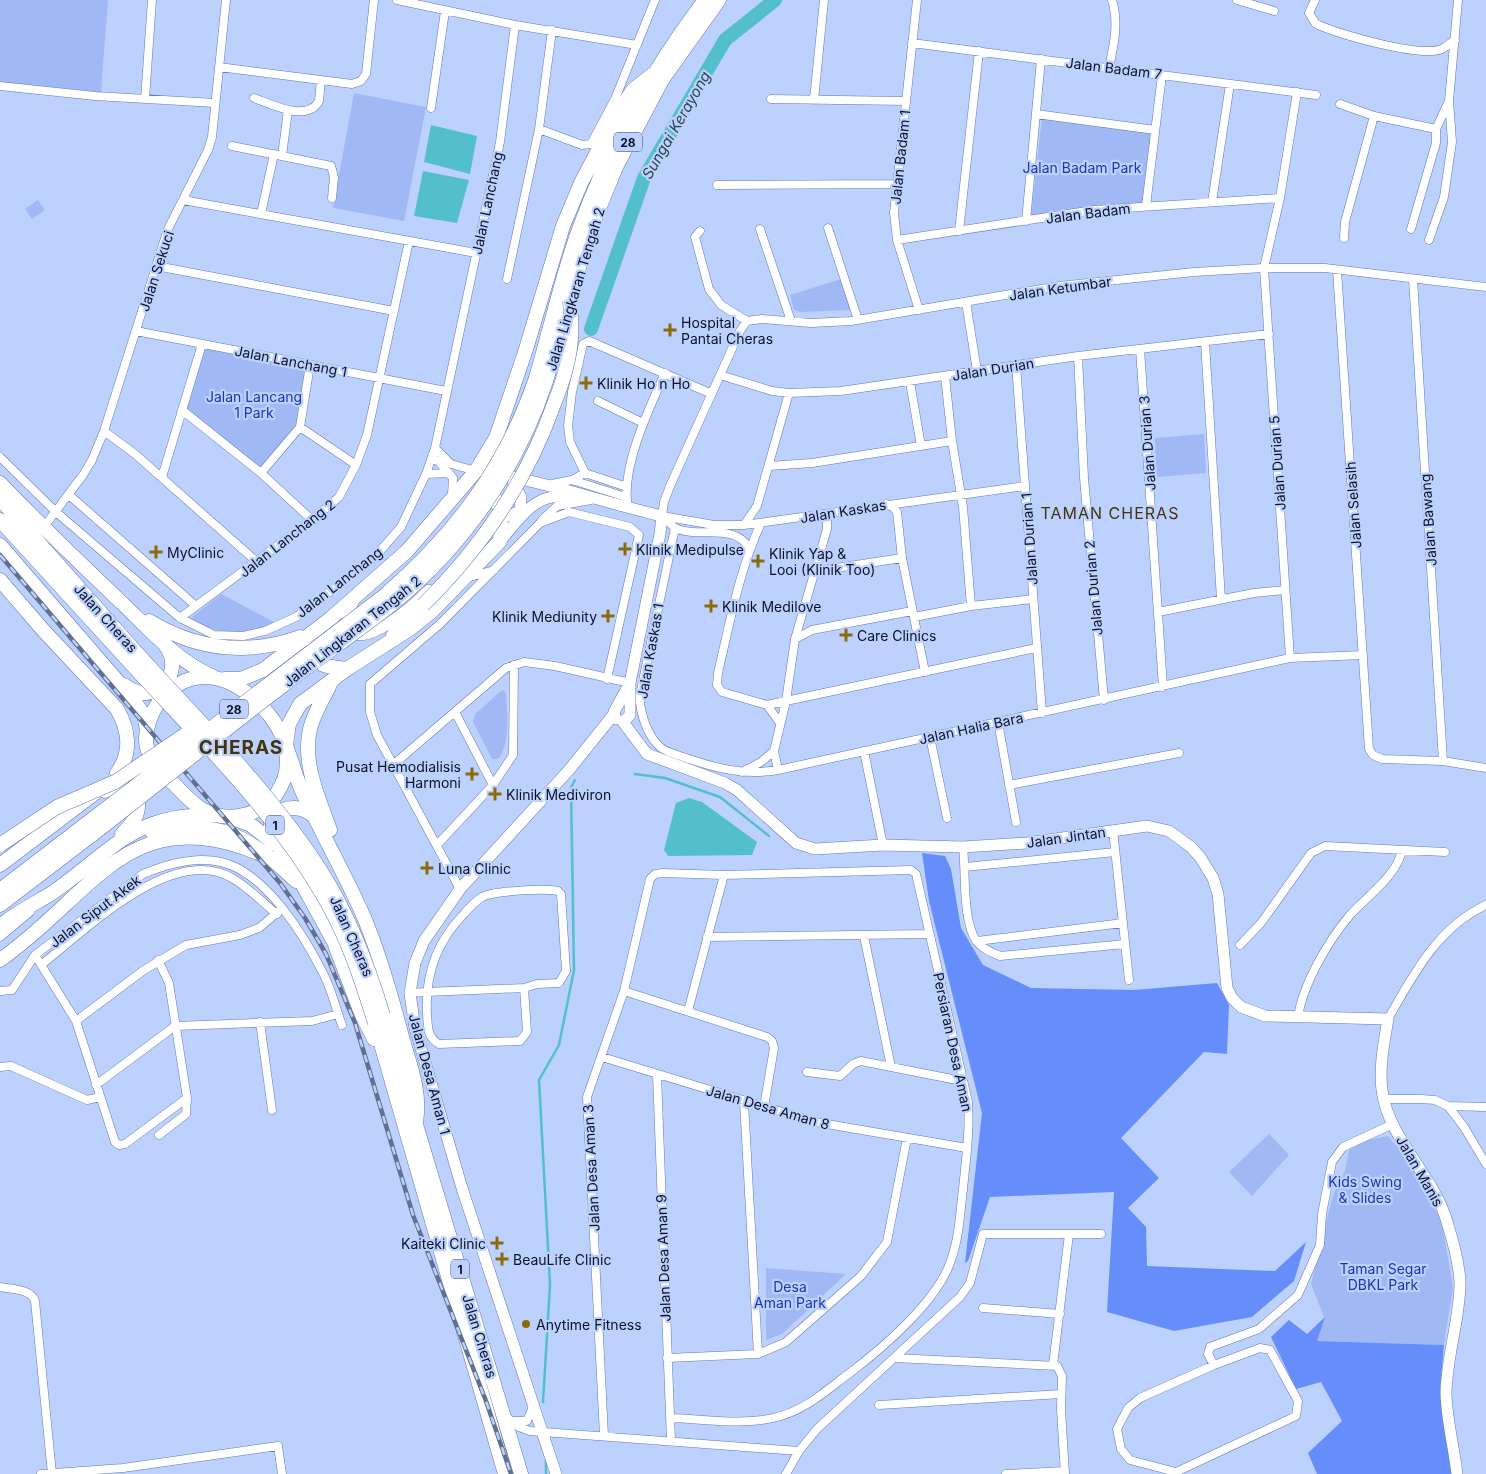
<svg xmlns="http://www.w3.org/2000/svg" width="1486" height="1474" viewBox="0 0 1486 1474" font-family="Inter,sans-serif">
<rect width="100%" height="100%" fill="#bdd1fe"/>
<path fill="#a0b9f4" d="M0 0H108L101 92 0 82Z
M354 93 426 107 404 221 333 208Z
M1042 117 1155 130 1146 206 1031 218Z
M38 200 45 210 32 219 25 209Z
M841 279 851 310 800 312 794 310 790 295Z
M202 344 310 365 300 427 261 473 182 410Z
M1204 434 1206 473 1156 477 1155 438Z
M221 594 276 623C250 637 214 635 191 618Z
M502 690 506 692C507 712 511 743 498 759H492L473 722 475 714Z
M1269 1134 1289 1155 1252 1196 1229 1172Z
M1388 1136 1419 1172 1442 1224 1453 1287 1444 1345 1317 1341 1324 1317 1311 1284 1333 1195 1345 1171 1349 1150 1367 1140Z
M766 1268 846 1274 782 1334 766 1340Z"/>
<path fill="#668efb" d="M922 853 945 856 951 869 961 928 983 965 1031 988 1134 990 1217 983 1229 1005 1227 1054 1204 1052 1121 1138 1159 1178 1128 1208 1146 1227 1147 1266 1275 1271 1306 1242 1294 1281 1252 1317 1174 1331 1107 1312 1114 1192 990 1197 968 1261 965 1263 982 1113 929 901Z
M1325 1317 1317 1341 1444 1345 1440 1390 1454 1474H1317L1308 1453 1342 1421 1321 1382 1296 1389 1271 1337 1289 1320 1307 1334Z"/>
<path fill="#53bfcd" d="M431 125 477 136 470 174 424 162Z
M423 171 469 180 457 223 414 216Z
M689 798 702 802 757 842 752 855 668 856 664 850 676 803Z"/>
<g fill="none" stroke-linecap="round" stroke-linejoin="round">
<path stroke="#53bfcd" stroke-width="2.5" d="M635 774 665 778 720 797 769 836
M543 1402 550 1285 539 1080 559 1045 574 970 571 788 575 780
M546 1461V1474"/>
<path stroke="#53bfcd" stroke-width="14" d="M591 329 644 178 725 40 775 0"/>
<defs>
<path id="street" d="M397 0 515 25 637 45
M917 0 894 213 897 240 919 310
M1237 0 1274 11
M1315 0 1309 13 1316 24C1339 34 1419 58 1442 49 1446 47 1451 42 1455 40
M912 43 1316 95
M219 67 352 84 361 81 366 74 374 0
M1109 68C1114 44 1119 23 1112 0
M0 86 95 96 215 103
M254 98C271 104 307 123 319 101L321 80
M145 99 152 0
M771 99 906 101
M814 100 824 0
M1340 104 1374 116 1436 129
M431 108 445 11
M1036 114 1155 130
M539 129 582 145 591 144 615 99 655 0
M232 146 331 166 334 177 332 198
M282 156 288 110
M717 185 896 184
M183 200 476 253
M1212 202 1230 84
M1146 206 1162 75
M261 214 274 154
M1026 221 1041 59
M828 228 858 320
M760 229 791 321
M1411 229 1436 143V129L1449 101
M700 231 695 237 709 289 721 305 747 321 762 319 811 323 851 321 1059 286 1194 272 1264 268H1325L1486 287
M959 231 979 51
M1344 238 1345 222 1374 116
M897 240 1094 210 1280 198
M1429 240 1444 197 1452 142 1449 101 1458 0
M156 266 394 311
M1337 270 1369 749 1373 755 1382 759 1443 761 1486 768
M507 279 539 129 552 30
M1413 279 1443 761
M966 302 977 371
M136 331 446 391
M1205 342 1221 599
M1140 349 1163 687
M1078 356 1084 478 1104 700
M1016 365 1042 713
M720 375 772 391 789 393 841 391 1078 356 1269 334
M945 376 952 441 963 507 971 606
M910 382 921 446
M598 401 643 423
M182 410 261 473 312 520
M300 427 356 465
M104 431 135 454 257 562
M435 448 451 464 476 471
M0 457 56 512 180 618 214 635 243 636 265 631 296 617 373 559 401 527 426 474 435 448 500 142 515 25
M432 458 439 462 453 478 452 495
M769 466 812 463 952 441
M261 473 300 427 310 365
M426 474 449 473
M162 477 202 344
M572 480 626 497
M552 484 572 480 585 473
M627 487 585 473 570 442 568 426 572 392 583 344 589 341 712 394
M69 495 196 606
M886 504 893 507 897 512 902 558 925 672
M628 508C620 469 649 409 665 373
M662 516 714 525H744L1025 486
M662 516 664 502 670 486 740 331 747 321
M663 517C667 520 671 525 675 528 698 539 737 522 749 549
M542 520 557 506 591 500
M761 523C739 571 730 622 718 673L717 685 722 692 767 705 1036 648
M744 525 757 506 789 393
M43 528 83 475 92 460 104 431 168 229 208 150 212 137 226 0
M675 528 640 695C639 711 647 734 658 745 664 752 675 754 683 757 715 768 744 776 778 770L1290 658 1363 655
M816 571 902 558
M470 577 494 570
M1158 612 1254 593 1285 590
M914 617 971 606 1033 599
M180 618 312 520 339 497 356 465 367 435 409 241
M795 639 812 630 912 611
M1290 658 1264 268 1280 198 1297 92
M767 705 780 723
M455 712 493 785
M998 722 1016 822
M930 737 947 818
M864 751 883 845
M394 764 506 668 524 662 555 666 630 683
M778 770 774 751 786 701 795 639 827 529V514
M742 772 761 762 774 751
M1009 785 1179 753
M1113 830 1129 980
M437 845 493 785 513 755 514 665
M963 847C966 872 962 922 977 942 983 949 991 952 1000 956L1125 944
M965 867 1115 852
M460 889 377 735 370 712V684L440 624 540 523 569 512 630 527 639 535 607 679
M864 936 891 1067
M0 937 30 912
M707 937 929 934
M977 941 1123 923
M1240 945 1261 923 1311 853 1325 846 1445 852
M35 955 76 1021 115 1142 119 1145 125 1144 187 1098
M158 960 169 983 187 1098 186 1114 159 1135
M41 965C85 931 172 843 232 878 248 887 263 903 277 914
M0 991 12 990 35 955 143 874C167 864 195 856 221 862 266 872 305 937 324 975 332 991 336 1009 342 1025
M624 991 767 1037 772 1041 774 1048 764 1107
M410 993 426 992 524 988 537 984 559 983 566 971 561 894 558 891C545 888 493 891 482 897 474 902 468 909 462 916 436 943 425 977 427 1014 428 1027 427 1037 439 1044L520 1041 527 1032 524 988
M688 1011 724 875
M1298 1017C1303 984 1328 941 1350 915 1367 896 1397 876 1402 850
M1388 1019C1413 975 1438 927 1486 905
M76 1021 144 970 186 945 240 935 259 928 279 911
M260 1022 272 1110
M602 1057 815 1122 967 1148
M0 1067 11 1066 87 1100 100 1097
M807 1072 840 1076 853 1064 861 1061 962 1081
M657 1075 671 1441
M96 1085 175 1026 312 1021 338 1014
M1384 1099H1421L1435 1100 1448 1106 1486 1107
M744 1102 758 1354
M1448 1106 1464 1127 1486 1164
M0 1287C11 1289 31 1289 35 1301L52 1474
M983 1308 1060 1314
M1260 1348 1270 1350 1298 1401 1296 1416 1176 1472 1130 1460 1121 1449 1117 1429 1128 1408 1140 1398 1214 1365Z
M667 1358 758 1354 786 1342 861 1276 887 1242 907 1138
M895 1358 1057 1366 1062 1376 1061 1410 1065 1474
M1053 1365 1069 1234
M1214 1365 1208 1354 1210 1347 1259 1329 1298 1295 1320 1245 1322 1214 1332 1162 1343 1147 1393 1124
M879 1405 1061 1394
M505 1416 519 1427 530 1431 799 1451
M512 1421H527L533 1407
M604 1436 587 1097 624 991 650 879 655 874 662 873 724 875 911 870 916 874 968 1102C970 1131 966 1159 963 1189 960 1214 959 1240 950 1263 936 1302 884 1347 851 1372 828 1389 806 1410 777 1417 744 1426 705 1419 671 1418
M41 1474 123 1468 278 1446 282 1474
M786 1474 799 1451 817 1429 960 1297 970 1283 983 1234H1101
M1006 1474 1065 1471"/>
<path id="secondary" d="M497 474C553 484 606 503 662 516L660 534 630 683V715L623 722
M513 482 521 497 520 516
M495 524 501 518 527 509
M500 541C523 515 535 491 574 497
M355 598 348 613 347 625C359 656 416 603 429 590
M616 719 614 712 630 683
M623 722 647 754 725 783 737 790 796 843 815 849 883 845 963 847 1027 843 1147 826 1169 831 1191 847 1200 857 1213 878 1218 894 1227 988 1232 998 1241 1007 1265 1016 1388 1019C1384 1042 1379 1067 1382 1090 1388 1139 1434 1175 1447 1222 1453 1241 1459 1262 1460 1282 1460 1320 1446 1357 1446 1395 1447 1421 1454 1448 1457 1474
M556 1474 462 1188 415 1028 410 993 415 963 424 941 460 889 569 770 614 714"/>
<path id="highway" d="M536 378C550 330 561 280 578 232 608 149 651 71 705 0
M546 381 589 233 616 167 662 80 719 0
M0 483C40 525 81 564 123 604 150 630 177 661 212 676
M0 499 134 650
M0 520 126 658
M0 545 132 698 144 715 147 730
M0 580 43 630 117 709C129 730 132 753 117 773
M149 621C197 650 247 656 300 637
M393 636 404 621 423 605
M312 650C315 668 333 667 347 669
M225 679H241L263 670 330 619 407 551 476 471 496 438 526 349 563 226 581 183 618 112 633 90 653 74
M124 685C154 710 187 672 165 645
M286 745 289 724 300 704 347 669 411 628 432 611 500 541C501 522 506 496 481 492
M287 754C287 765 287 776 281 786 267 815 230 824 203 810 191 803 181 791 172 782 159 770 145 756 146 737 148 716 159 696 177 685 212 664 248 688 270 716 287 737 291 766 302 791 322 835 347 877 366 922 381 960 392 998 402 1037 410 1065 421 1092 416 1122
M105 791C126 781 146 794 135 818 132 824 127 829 122 834
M232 818 251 825 275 844
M316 818C303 806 287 804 274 816L271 822 272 837 290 862 334 942 361 1013 374 1039
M330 830C319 799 302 763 310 729 314 712 325 696 332 680
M152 832C218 817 250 837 296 881
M0 865 95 793
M0 890 86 824
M0 905 93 834
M0 926C16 913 34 904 52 893 111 852 132 814 213 815
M0 960C98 891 129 795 270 858
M383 1015 521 1474
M375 1023 505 1474"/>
</defs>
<use href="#street" stroke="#6479ad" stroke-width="9"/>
<use href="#secondary" stroke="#6479ad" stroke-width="12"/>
<use href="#highway" stroke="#6479ad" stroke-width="15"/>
<use href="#street" stroke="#fff" stroke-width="8"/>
<use href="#secondary" stroke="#fff" stroke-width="11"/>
<use href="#highway" stroke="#fff" stroke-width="14"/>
<defs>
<path id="rail" d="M0 555 280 883 305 918 326 954 355 1023 413 1215 486 1401 511 1474"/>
</defs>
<use href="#rail" stroke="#627090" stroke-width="4.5"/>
<use href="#rail" stroke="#bdd1fe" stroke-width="2.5" stroke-dasharray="8" stroke-linecap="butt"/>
<defs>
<path id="highway-bridge" d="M423 605C481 548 527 481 554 404 562 384 570 360 571 338 572 326 571 313 570 300
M134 650C199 722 270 791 322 873 349 916 368 965 383 1015
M126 658C197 736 276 811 328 904 349 941 362 982 375 1023
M86 824 384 596C455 534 505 469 536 378
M93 834C156 785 218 735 281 687 317 659 355 633 391 605 463 547 517 469 546 381
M0 845 57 807 115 782 198 726"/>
</defs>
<use href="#highway-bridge" stroke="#6479ad" stroke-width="15" stroke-linecap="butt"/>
<use href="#highway-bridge" stroke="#fff" stroke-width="14"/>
</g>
<g fill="#8b6a0a" stroke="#bdd1fe" stroke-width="2">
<path d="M667.5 322.5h5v5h5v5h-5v5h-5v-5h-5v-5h5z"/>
<path d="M583.5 375.5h5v5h5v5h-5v5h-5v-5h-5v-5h5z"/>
<path d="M622.5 541.5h5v5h5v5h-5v5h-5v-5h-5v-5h5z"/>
<path d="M153.5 544.5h5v5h5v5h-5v5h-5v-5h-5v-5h5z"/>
<path d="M755.5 553.5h5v5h5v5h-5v5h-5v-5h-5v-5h5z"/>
<path d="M708.5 598.5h5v5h5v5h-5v5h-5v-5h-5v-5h5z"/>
<path d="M605.5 608.5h5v5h5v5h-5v5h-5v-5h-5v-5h5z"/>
<path d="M843.5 627.5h5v5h5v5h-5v5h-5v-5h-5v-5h5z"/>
<path d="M469.5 766.5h5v5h5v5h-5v5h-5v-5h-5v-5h5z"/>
<path d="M492.5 786.5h5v5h5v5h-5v5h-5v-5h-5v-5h5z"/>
<path d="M424.5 860.5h5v5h5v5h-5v5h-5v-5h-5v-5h5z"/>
<path d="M494.5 1235.5h5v5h5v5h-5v5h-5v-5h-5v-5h5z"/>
<path d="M499.5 1251.5h5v5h5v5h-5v5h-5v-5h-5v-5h5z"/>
<circle cx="526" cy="1324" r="5"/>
</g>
<g text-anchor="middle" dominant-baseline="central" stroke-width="4.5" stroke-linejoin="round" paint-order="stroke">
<g fill="#bdd1fe" stroke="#404b67" stroke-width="1">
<rect x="614" y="132.5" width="28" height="19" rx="4"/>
<rect x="220" y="699.5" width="28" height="19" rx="4"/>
<rect x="266" y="815.5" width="18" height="19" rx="4"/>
<rect x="451" y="1259.5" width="18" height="19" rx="4"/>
</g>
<g font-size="12" font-weight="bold" fill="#0b1226">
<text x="628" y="142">28</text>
<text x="234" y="709">28</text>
<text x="275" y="825">1</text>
<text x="460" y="1269">1</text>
</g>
<g font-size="14" fill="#0b1226" stroke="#bdd1fe">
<text transform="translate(1114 68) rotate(7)">Jalan Badam 7</text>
<text transform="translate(900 157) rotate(-84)">Jalan Badam 1</text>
<text transform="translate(487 203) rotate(-78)">Jalan Lanchang</text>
<text transform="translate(1088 213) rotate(-7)">Jalan Badam</text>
<text transform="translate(156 271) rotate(-72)">Jalan Sekuci</text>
<text transform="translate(1060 288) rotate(-8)">Jalan Ketumbar</text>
<text transform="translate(575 289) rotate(-73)">Jalan Lingkaran Tengah 2</text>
<text transform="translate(291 361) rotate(11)">Jalan Lanchang 1</text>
<text transform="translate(993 369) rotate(-9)">Jalan Durian</text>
<text transform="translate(1147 443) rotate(-94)">Jalan Durian 3</text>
<text transform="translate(1277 463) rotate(-94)">Jalan Durian 5</text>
<text transform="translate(1353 505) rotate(-94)">Jalan Selasih</text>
<text transform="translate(843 511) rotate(-9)">Jalan Kaskas</text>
<text transform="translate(1428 520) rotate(-94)">Jalan Bawang</text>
<text transform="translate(287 538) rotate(-38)">Jalan Lanchang 2</text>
<text transform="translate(1029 539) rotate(-94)">Jalan Durian 1</text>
<text transform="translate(339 582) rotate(-38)">Jalan Lanchang</text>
<text transform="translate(1093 588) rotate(-95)">Jalan Durian 2</text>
<text transform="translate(106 618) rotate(48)">Jalan Cheras</text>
<text transform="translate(352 631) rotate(-38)">Jalan Lingkaran Tengah 2</text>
<text transform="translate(650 651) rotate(-80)">Jalan Kaskas 1</text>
<text transform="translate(971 728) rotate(-12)">Jalan Halia Bara</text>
<text transform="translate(1066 837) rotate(-8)">Jalan Jintan</text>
<text transform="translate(95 911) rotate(-37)">Jalan Siput Akek</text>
<text transform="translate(352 936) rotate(66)">Jalan Cheras</text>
<text transform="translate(953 1042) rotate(78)">Persiaran Desa Aman</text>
<text transform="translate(430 1074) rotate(75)">Jalan Desa Aman 1</text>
<text transform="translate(768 1107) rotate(16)">Jalan Desa Aman 8</text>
<text transform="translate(591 1168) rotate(-93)">Jalan Desa Aman 3</text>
<text transform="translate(1420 1171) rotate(60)">Jalan Manis</text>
<text transform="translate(663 1258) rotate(-92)">Jalan Desa Aman 9</text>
<text transform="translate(480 1336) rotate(73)">Jalan Cheras</text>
</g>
<g font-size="14" fill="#1b35b1" stroke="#bdd1fe">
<text x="1082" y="167">Jalan Badam Park</text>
<text x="254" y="396">Jalan Lancang<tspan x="254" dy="16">1 Park</tspan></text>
<text x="1365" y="1181">Kids Swing<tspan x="1365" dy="16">&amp; Slides</tspan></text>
<text x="1383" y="1268">Taman Segar<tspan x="1383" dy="16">DBKL Park</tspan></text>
<text x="790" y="1286">Desa<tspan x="790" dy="16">Aman Park</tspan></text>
</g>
<g font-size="14" fill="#0b1226" stroke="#bdd1fe" text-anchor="start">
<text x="681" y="322">Hospital<tspan x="681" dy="16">Pantai Cheras</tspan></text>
<text x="597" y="383">Klinik Ho n Ho</text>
<text x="636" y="549">Klinik Medipulse</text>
<text x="167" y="552">MyClinic</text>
<text x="769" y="553">Klinik Yap &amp;<tspan x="769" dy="16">Looi (Klinik Too)</tspan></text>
<text x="722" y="606">Klinik Medilove</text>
<text x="597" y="616" text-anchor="end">Klinik Mediunity</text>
<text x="857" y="635">Care Clinics</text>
<text x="461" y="766" text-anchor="end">Pusat Hemodialisis<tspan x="461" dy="16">Harmoni</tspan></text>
<text x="506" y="794">Klinik Mediviron</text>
<text x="438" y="868">Luna Clinic</text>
<text x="486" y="1243" text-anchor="end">Kaiteki Clinic</text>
<text x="513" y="1259">BeauLife Clinic</text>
<text x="536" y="1324">Anytime Fitness</text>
</g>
<g font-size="15" font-style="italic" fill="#27484d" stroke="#bdd1fe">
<text transform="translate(676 125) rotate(-60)">Sungai Kerayong</text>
</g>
<g font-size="16" letter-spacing="1" fill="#44340b" stroke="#bdd1fe">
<text x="1110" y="513">TAMAN CHERAS</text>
</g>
<g font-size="19" font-weight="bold" letter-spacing="1" fill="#44340b" stroke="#bdd1fe">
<text x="241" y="747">CHERAS</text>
</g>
</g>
</svg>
